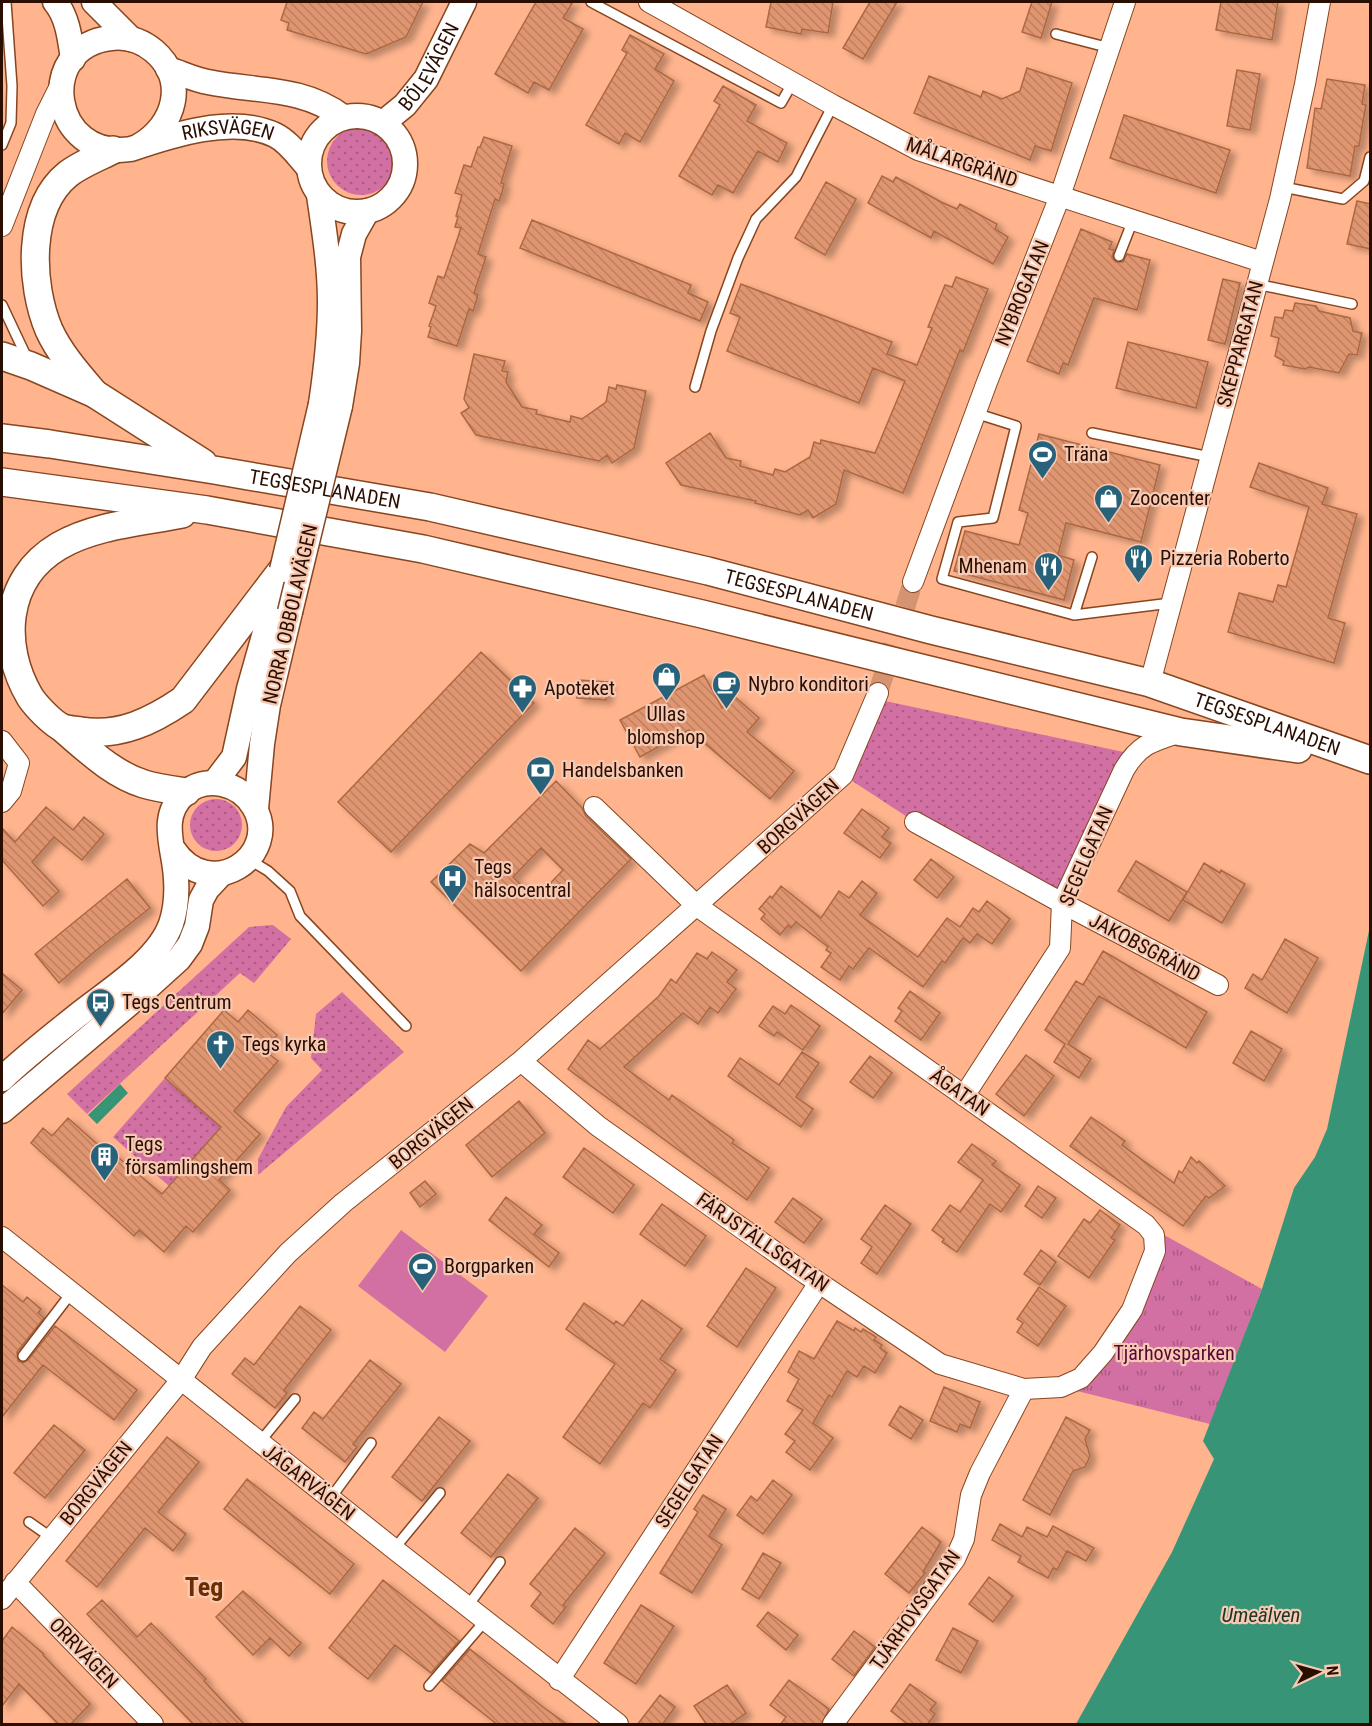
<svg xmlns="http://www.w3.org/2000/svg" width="1372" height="1726" viewBox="0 0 1372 1726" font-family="'Roboto Condensed',sans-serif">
<defs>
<pattern id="grass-dots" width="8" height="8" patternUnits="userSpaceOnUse" patternTransform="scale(1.5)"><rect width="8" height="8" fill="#d270a4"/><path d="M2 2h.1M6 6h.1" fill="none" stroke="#aa5a83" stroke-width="1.8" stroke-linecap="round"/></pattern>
<pattern id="park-tufts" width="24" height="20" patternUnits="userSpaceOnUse" patternTransform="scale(1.5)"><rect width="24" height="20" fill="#d270a4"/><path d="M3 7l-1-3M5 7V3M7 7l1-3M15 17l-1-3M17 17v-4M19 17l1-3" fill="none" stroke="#aa5a83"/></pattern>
<pattern id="building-back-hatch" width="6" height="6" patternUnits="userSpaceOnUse" patternTransform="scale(1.5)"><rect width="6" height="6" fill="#df9670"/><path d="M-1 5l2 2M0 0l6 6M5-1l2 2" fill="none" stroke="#bf805f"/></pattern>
<filter id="shadow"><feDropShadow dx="6" dy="4" stdDeviation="3" flood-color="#0004"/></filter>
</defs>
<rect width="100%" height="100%" fill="#ffb48d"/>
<path fill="url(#grass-dots)" d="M327 161a34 34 0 1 1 68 0a34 34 0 1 1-68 0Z
M876 699 1133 754 1062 903 915 822 843 775Z
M190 825a26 26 0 1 1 52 0a26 26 0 1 1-52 0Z
M273 925 291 939 254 983 240 973 87 1114 67 1094 249 927Z
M342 992 404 1052 258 1175V1159L286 1107 322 1070 311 1058 316 1014Z
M165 1078 221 1127 169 1186 113 1137Z"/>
<path fill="url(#park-tufts)" d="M1146 1225 1262 1289 1210 1424 1061 1387 1081 1378 1155 1251Z"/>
<path fill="#d270a4" d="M401 1230 488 1296 445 1352 358 1286Z"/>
<path fill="#389476" d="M1370 926V1724H1076L1172 1552 1214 1459 1203 1441 1262 1289 1294 1188 1315 1157 1327 1129Z
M120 1084 128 1093 97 1124 88 1115Z"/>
<path fill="url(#building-back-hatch)" stroke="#ac6843" stroke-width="1.5" fill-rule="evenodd" filter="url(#shadow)" d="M287 2H423L406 37 366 54 287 30 289 23 281 20Z
M536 2H573L563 18 583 29 549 90 534 82 528 93 495 74Z
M771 2H833L828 33 802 29 801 34 766 27Z
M870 2H897L863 59 843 48Z
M1032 2H1052L1041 38 1022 32Z
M1221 2H1278L1272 40 1216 30Z
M630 35 664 54 655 69 674 81 640 142 625 133 619 144 586 125 627 53 622 50Z
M1027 68 1072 83 1051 151 1035 146 1030 160 914 113 929 76 981 97 983 91 1002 99 1020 91Z
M1237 70 1260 74 1250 130 1227 126Z
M1327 79 1365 85 1362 104 1366 105 1362 127 1359 146H1355L1350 176 1307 168 1315 108 1321 109Z
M723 86 756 105 747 121 787 143 778 162 758 151 733 193 718 185 712 195 679 176 720 105 714 101Z
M1124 115 1230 150 1216 193 1110 158Z
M484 137 512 146 501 183 504 184 502 192 499 201 495 199 478 254 486 257 474 293 478 295 473 311 469 309 457 346 428 337 431 327 429 326 436 306 429 303 438 276 444 278 461 228 455 227 458 217 456 216 462 195 455 193 464 165 471 167 478 147H480Z
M882 176 893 182 896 177 941 202 957 209 960 204 997 224 995 229 1008 237 993 264 934 231 931 238 868 203Z
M826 182 856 199 825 255 795 238Z
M1357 201 1371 204V249L1347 244Z
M532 220 691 285 688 293 708 302 700 321 520 248Z
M1081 229 1112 242 1109 249 1114 250 1112 258 1116 262H1123L1127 254 1150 260 1137 310 1094 298 1068 365 1063 363 1059 374 1027 361Z
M956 277 988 289 963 352 960 350 903 493 844 470 836 504 813 518 808 510 800 515 755 503 756 501 681 485 666 463 710 433 726 458 741 461 740 466 773 475 775 469 785 472 810 457 814 442 820 444 821 440 875 453 905 381 873 368 859 403 727 351 740 317 730 313 741 284 892 342 887 354 917 365 932 328 928 327 945 285 952 287Z
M1223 279 1240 283 1225 344 1208 340Z
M1295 303 1316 306 1319 311 1350 318 1353 331 1362 333 1357 355 1349 354 1339 373 1309 367 1305 369 1283 365 1284 361 1275 356 1279 338 1271 336 1275 317 1283 318 1285 310 1293 311Z
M1128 342 1208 362 1196 408 1116 388Z
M474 354 505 361 502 371 508 372 506 382 522 407 537 410 536 414 570 422 571 416 582 419 606 402 609 387 616 389 617 385 646 391 634 448 612 463 607 455 599 461 476 435 461 413 469 408 464 399Z
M1039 434 1160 465 1141 542 1066 523 1058 555 1074 560 1064 600 954 571 965 531 1019 545 1028 513 1019 510Z
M1259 463 1328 488 1322 504 1357 514 1328 618 1345 623 1334 663 1228 632 1239 593 1273 602 1278 585 1286 587 1309 507 1250 487Z
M481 652 534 703 391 852 338 802Z
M704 675 722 708 733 695 759 718 747 732 794 771 770 799 689 730 640 757 620 720Z
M578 680 608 682 606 700 577 698Z
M556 781 582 808 586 816 631 859 521 971 431 882 470 844 484 853ZM541 848 563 870 535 899 513 877Z
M46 807 73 830 84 817 104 834 82 860 54 837 32 862 59 891 43 906 2 860V828L15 842Z
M862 809 889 828 882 837 891 843 880 858 844 833Z
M931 859 954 877 937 898 914 880Z
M1136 861 1187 892 1169 921 1118 891Z
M1204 863 1220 873 1221 870 1245 884 1222 923 1183 900Z
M127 879 150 908 93 953 59 983 35 954Z
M862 881 877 893 860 915 918 957 947 918 960 927 973 908 979 912 987 901 1010 919 992 944 977 934 970 943 963 938 945 963 942 961 923 987 869 948 853 969 849 966 840 980 821 967 831 953 826 950 828 947 796 922 791 928 788 925 780 935 761 919 765 914 759 909 770 896 772 898 781 886 821 918 839 891 849 898Z
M1285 939 1318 958 1287 1013 1245 988 1253 974 1262 980Z
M1103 951 1207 1012 1186 1048 1099 996 1068 1044 1091 1059 1079 1078 1054 1062 1065 1044 1045 1030 1076 981 1083 985Z
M712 952 737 970 727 982 736 989 718 1013 710 1007 698 1024 683 1013 624 1067 669 1100 672 1095 734 1140 732 1143 769 1168 747 1200 568 1069 588 1040 600 1049 659 996 671 979 676 983 697 953 707 959Z
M2 973 22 990 2 1014Z
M910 991 940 1013 921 1040 895 1021 902 1011 898 1008Z
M791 1005 820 1026 803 1050 777 1032 774 1036 759 1026 773 1006 785 1014Z
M224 1010 238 1022 248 1010 277 1035 264 1050 278 1061 234 1111 260 1134 219 1180 230 1190 193 1232 186 1226 164 1252 139 1230 134 1236 31 1143 43 1128 52 1136 68 1118 105 1151 107 1148 162 1194 221 1127 165 1078Z
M1251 1031 1282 1049 1264 1081 1233 1063Z
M802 1052 819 1063 796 1097 813 1109 801 1127 728 1076 740 1058 779 1085Z
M1026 1055 1054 1076 1024 1116 996 1094Z
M870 1056 892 1073 873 1098 850 1082Z
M519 1101 545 1133 492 1177 466 1145Z
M1091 1117 1125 1141 1122 1145 1174 1183 1179 1171 1182 1173 1191 1157 1197 1163 1199 1161 1225 1186 1209 1198 1206 1196 1183 1226 1070 1146Z
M972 1144 996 1161 992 1165 1020 1185 1001 1212 990 1204 957 1252 942 1242 944 1239 932 1230 950 1205 960 1212 983 1180 958 1162Z
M584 1148 634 1185 613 1213 563 1177Z
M425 1181 436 1194 420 1207 410 1193Z
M1038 1186 1056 1198 1042 1218 1025 1206Z
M506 1197 542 1225 534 1234 559 1253 549 1267 489 1220Z
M793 1198 822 1219 804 1243 775 1222Z
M662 1204 706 1236 685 1266 640 1234Z
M885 1205 911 1224 877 1274 861 1263 872 1247 861 1239Z
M1100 1210 1120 1225 1111 1238 1115 1240 1089 1278 1058 1256 1084 1219 1090 1223Z
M1041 1250 1056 1262 1040 1285 1024 1274Z
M746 1268 776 1288 737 1347 707 1326Z
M2 1285 23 1302 27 1297 41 1309 38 1313 44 1318 17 1352 18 1361 23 1363 28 1360 55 1326 137 1390 114 1420 43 1365 2 1417Z
M1039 1287 1066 1306 1038 1346 1017 1332 1023 1323 1017 1319Z
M642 1300 682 1329 660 1359 676 1370 650 1408 643 1403 600 1464 563 1437 615 1364 566 1329 584 1303 614 1324 616 1321 623 1326Z
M300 1306 331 1330 284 1390 287 1393 275 1408 232 1374 245 1358 254 1365Z
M837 1321 854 1331 855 1328 861 1332 863 1329 876 1337 874 1340 882 1345 880 1348 887 1353 875 1373 864 1366 857 1377 847 1371 832 1397 829 1395 813 1423 833 1438 810 1470 786 1452 795 1441 785 1434 803 1410 787 1401 799 1379 788 1372 799 1351 814 1359Z
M370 1360 401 1384 353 1444 357 1447 345 1462 302 1428 314 1412 323 1419Z
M944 1387 980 1402 970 1428 960 1424 957 1432 930 1421Z
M900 1406 923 1420 911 1439 889 1425Z
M439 1417 470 1441 422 1501 392 1477Z
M1066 1417 1090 1430 1085 1439 1090 1456 1085 1467 1073 1471 1050 1515 1023 1500Z
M54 1425 85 1450 45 1498 14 1473Z
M167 1437 199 1462 158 1512 186 1534 173 1551 145 1528 97 1587 66 1561Z
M508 1474 538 1498 491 1557 461 1533Z
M247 1479 354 1564 330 1594 224 1509Z
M773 1480 792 1495 763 1534 737 1515 751 1496 757 1501Z
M703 1495 726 1509 709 1536 722 1545 692 1593 660 1573 698 1512 694 1509Z
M1000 1524 1022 1537 1027 1527 1047 1537 1053 1526 1094 1548 1086 1561 1067 1551 1057 1570 1053 1568 1048 1578 1018 1562 1021 1556 992 1540Z
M922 1527 941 1542 923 1572 925 1573 909 1593 885 1574Z
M575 1528 605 1553 563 1605 566 1607 553 1624 531 1606 541 1593 530 1584Z
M763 1553 781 1563 759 1599 742 1589Z
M989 1577 1013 1596 993 1622 969 1604Z
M383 1580 459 1641 431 1673 395 1645 368 1679 329 1648Z
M243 1591 301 1643 289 1656 270 1638 253 1655 216 1617Z
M102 1600 137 1637 151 1623 206 1679 204 1681 245 1725H194L87 1614Z
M641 1605 674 1626 636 1684 604 1663Z
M768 1612 798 1635 786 1650 757 1626Z
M12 1627 44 1654 43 1655 90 1704 70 1725H59L19 1684 2 1706V1641Z
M953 1628 978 1641 961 1673 936 1660Z
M854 1631 875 1647 854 1676 832 1659Z
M470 1649 543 1707 568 1725H498L442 1681Z
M789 1680 829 1709 821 1725H780L786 1717 770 1705Z
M910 1684 936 1703 930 1710 935 1714 927 1725H909L891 1711Z
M727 1685 746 1713 729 1725H707L694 1706Z
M660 1695 675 1707 662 1725H637Z"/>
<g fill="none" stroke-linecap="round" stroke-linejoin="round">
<path stroke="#d49371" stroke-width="20" stroke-dasharray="20 10" stroke-linecap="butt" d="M878 693 913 582"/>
<defs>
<path id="service" d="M591 2 781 103 793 82
M1056 34 1110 48
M2 145 11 123 12 86 6 2
M1283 187 1343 199 1364 181 1370 157
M1119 256 1133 220
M1256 284 1352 304
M2 305 27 358
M695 387 711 331 738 258 756 219 796 177 833 105
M975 413 1016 426 993 518 958 522 942 579 1074 615 1092 557
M1092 433 1210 457
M1074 615 1171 603
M248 859 268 871 290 891 300 916 406 1026
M23 1356 72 1292
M259 1443 295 1399
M330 1499 371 1443
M29 1522 52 1538
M394 1549 440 1493
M467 1607 500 1562
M429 1686 485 1621"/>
<path id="minor" d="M649 2 833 105 918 150 1262 262
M2 226 46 114 62 82
M913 582 987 382 1060 196 1125 2
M1150 683 1280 199 1305 84 1320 2
M2 741 19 763 11 791 2 802
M915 822 1062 903 1218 985
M521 1061 598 1126 806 1274 940 1364 1024 1389 1061 1387 1081 1378 1103 1353 1132 1310 1155 1251 1154 1235 1146 1225 697 906 594 807
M964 1096 1060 948 1062 903 1124 770C1139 744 1153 741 1181 732
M2 1237 394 1549 618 1724
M15 1582 153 1724
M2 1599 181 1380 202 1347 288 1253 343 1203 521 1061 843 775 878 693
M559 1680 819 1283
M833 1724 955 1559 964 1539 971 1495 980 1473 1024 1389"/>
<g id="tertiary">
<path d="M55 2C68 17 70 40 73 59"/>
<path d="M94 2 131 39"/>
<path d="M168 69C181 73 195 80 208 82 256 92 302 86 343 117"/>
<circle cx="357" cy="164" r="48"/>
<path id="s1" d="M383 123 405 105 426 79 464 2"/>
<path id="s2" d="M139 146C175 126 188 80 154 51 142 41 127 36 111 38 35 46 50 161 131 149 172 135 233 115 275 135 289 142 298 156 308 167"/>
<path d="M319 195C324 230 330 266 330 302 330 336 326 370 321 404"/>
<path d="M340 406 347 363 349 331 348 257 354 234 367 211"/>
<path d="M215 782 234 757 249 689 282 572"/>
<path d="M256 809 262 744 268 705 290 612"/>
<path d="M2 1079C26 1056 52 1036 78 1015 108 991 158 961 171 924 176 909 177 894 176 879 175 849 158 818 184 794 206 774 240 783 254 807 282 855 210 905 173 849"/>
<path d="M2 1111 137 997 179 959 190 944 197 926 201 900 207 889 221 874"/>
</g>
<g id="secondary">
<path d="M2 356 31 366 95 394 203 463"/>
<path d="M95 394C78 374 60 354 49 330 30 285 26 208 68 174 81 164 99 157 113 150"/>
<path id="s3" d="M2 438 50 444 214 470 430 507 708 571 931 630 1150 683 1370 760"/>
<path d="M2 482 207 510 423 549 702 614 1181 732 1298 749"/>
<path d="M182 514C142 522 95 525 59 546 3 579 0 646 30 697 36 706 53 724 63 728 68 730 76 730 81 731 120 737 152 721 183 700L282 570"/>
<path d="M62 728C87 749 112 774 144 784 157 788 172 790 186 792"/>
</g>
</defs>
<use href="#service" stroke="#874620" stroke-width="12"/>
<use href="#minor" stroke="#874620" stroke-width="22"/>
<use href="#tertiary" stroke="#874620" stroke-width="27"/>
<use href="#secondary" stroke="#874620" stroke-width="30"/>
<use href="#service" stroke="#fff" stroke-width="9"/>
<use href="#minor" stroke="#fff" stroke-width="20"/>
<use href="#tertiary" stroke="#fff" stroke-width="24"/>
<use href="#secondary" stroke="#fff" stroke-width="27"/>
<defs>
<path id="tertiary-bridge" d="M282 570 321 404
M290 612 340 406"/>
</defs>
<use href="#tertiary-bridge" stroke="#874620" stroke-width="27" stroke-linecap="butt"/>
<use href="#tertiary-bridge" stroke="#fff" stroke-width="24"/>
</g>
<defs>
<symbol id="stadium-pin" viewBox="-11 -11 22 30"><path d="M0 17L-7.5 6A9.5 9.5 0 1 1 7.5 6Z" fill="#27627a" stroke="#f7c9b2"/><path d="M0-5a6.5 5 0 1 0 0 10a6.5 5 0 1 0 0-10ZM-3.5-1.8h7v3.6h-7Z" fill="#fff"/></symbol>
<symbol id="shop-pin" viewBox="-11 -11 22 30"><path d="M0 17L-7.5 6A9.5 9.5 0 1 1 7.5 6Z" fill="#27627a" stroke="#f7c9b2"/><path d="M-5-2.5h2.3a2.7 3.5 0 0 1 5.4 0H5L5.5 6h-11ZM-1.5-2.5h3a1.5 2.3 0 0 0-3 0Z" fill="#fff"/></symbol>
<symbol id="restaurant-pin" viewBox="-11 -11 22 30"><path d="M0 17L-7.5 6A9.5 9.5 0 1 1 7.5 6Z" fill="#27627a" stroke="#f7c9b2"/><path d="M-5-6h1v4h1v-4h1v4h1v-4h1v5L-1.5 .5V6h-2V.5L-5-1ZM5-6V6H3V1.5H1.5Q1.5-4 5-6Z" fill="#fff"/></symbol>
<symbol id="cafe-pin" viewBox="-11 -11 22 30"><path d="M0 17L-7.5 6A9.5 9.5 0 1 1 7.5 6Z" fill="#27627a" stroke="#f7c9b2"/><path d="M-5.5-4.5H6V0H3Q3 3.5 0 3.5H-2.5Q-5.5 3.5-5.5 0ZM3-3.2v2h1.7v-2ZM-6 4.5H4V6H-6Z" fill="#fff"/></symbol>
<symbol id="pharmacy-pin" viewBox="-11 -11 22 30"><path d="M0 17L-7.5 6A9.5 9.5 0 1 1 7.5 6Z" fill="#27627a" stroke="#f7c9b2"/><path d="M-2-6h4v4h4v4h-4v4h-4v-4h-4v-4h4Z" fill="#fff"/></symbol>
<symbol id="bank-pin" viewBox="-11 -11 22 30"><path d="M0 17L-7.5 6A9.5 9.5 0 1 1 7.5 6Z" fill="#27627a" stroke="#f7c9b2"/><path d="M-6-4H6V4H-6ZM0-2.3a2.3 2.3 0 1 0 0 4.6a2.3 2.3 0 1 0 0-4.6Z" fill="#fff"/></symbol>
<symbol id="hospital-pin" viewBox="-11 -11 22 30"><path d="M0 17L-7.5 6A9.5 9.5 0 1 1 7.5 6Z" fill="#27627a" stroke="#f7c9b2"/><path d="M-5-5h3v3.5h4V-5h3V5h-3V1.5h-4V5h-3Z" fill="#fff"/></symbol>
<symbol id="bus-pin" viewBox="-11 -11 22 30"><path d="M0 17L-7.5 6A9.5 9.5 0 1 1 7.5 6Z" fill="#27627a" stroke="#f7c9b2"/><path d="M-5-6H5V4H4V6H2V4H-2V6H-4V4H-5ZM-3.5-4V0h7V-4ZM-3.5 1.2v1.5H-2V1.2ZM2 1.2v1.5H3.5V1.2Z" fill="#fff"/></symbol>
<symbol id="church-pin" viewBox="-11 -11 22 30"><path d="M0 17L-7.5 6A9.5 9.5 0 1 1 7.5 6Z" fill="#27627a" stroke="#f7c9b2"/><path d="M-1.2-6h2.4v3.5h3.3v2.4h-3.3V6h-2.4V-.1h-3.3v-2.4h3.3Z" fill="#fff"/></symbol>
<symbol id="building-pin" viewBox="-11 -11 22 30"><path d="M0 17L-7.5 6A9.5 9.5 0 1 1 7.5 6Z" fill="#27627a" stroke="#f7c9b2"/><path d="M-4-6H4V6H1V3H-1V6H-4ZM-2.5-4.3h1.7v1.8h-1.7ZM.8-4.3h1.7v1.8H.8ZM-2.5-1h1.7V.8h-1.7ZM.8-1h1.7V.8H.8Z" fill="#fff"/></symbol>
</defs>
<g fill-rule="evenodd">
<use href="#stadium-pin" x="1026" y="438" width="33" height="45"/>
<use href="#shop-pin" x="1092" y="482" width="33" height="45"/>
<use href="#restaurant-pin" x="1122" y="542" width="33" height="45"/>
<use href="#restaurant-pin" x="1032" y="550" width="33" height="45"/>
<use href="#shop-pin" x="650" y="660" width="33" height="45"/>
<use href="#cafe-pin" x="710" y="668" width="33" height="45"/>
<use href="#pharmacy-pin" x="506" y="672" width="33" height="45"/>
<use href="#bank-pin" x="524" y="754" width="33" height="45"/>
<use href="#hospital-pin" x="436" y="862" width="33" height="45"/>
<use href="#bus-pin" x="84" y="986" width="33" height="45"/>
<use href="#church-pin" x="204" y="1028" width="33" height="45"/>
<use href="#building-pin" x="88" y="1140" width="33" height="45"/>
<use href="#stadium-pin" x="406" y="1250" width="33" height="45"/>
</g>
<g text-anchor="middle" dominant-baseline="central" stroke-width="4.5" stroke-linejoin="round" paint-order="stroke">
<g font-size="20" fill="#290e01" stroke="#f7c9b2">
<text stroke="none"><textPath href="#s1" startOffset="74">BÖLEVÄGEN</textPath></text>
<text stroke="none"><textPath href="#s2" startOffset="444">RIKSVÄGEN</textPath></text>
<text transform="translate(962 162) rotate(19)">MÅLARGRÄND</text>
<text transform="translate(1022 293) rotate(-68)">NYBROGATAN</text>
<text transform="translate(1240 344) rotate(-75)">SKEPPARGATAN</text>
<text stroke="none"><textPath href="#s3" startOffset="327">TEGSESPLANADEN</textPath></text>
<text stroke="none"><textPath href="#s3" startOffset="813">TEGSESPLANADEN</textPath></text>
<text transform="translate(290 614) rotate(-77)">NORRA OBBOLAVÄGEN</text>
<text stroke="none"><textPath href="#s3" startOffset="1299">TEGSESPLANADEN</textPath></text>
<text transform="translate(798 816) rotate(-42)">BORGVÄGEN</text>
<text transform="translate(1086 856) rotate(-67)">SEGELGATAN</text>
<text transform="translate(1145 947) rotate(28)">JAKOBSGRÄND</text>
<text transform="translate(960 1092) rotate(35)">ÅGATAN</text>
<text transform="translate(431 1133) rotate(-39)">BORGVÄGEN</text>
<text transform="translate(763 1242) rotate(35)">FÄRJSTÄLLSGATAN</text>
<text transform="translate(689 1481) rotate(-57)">SEGELGATAN</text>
<text transform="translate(309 1482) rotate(38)">JÄGARVÄGEN</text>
<text transform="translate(96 1483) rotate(-51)">BORGVÄGEN</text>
<text transform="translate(915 1610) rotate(-55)">TJÄRHOVSGATAN</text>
<text transform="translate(84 1653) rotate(46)">ORRVÄGEN</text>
</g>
<g font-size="20" fill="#290e01" stroke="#f7c9b2" text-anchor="start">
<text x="1064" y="454">Träna</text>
<text x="1130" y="498">Zoocenter</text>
<text x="1160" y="558">Pizzeria Roberto</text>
<text x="1027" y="566" text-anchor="end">Mhenam</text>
<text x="748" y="684">Nybro konditori</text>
<text x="544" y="688">Apoteket</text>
<text x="666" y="714" text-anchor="middle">Ullas<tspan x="666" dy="23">blomshop</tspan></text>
<text x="562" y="770">Handelsbanken</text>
<text x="474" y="867">Tegs<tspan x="474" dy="23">hälsocentral</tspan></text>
<text x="122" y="1002">Tegs Centrum</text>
<text x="242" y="1044">Tegs kyrka</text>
<text x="125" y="1144">Tegs<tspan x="125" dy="23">församlingshem</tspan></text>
<text x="444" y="1266">Borgparken</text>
</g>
<g font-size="20" fill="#540738" stroke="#f7c9b2">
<text x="1174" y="1353">Tjärhovsparken</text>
</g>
<g font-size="21" font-style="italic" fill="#1a362b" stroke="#f7c9b2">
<text x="1261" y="1615">Umeälven</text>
</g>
<g font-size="26" font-weight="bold" fill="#6b2c00" stroke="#f7c9b2">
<text x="204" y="1587">Teg</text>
</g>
</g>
<rect width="1372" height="1726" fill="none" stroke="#290e01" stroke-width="6"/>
<g transform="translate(1318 1672) rotate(85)" stroke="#f7c9b2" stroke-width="4.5" paint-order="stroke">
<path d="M0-4.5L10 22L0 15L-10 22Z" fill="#290e01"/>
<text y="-9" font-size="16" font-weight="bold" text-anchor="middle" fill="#290e01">N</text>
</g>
</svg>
